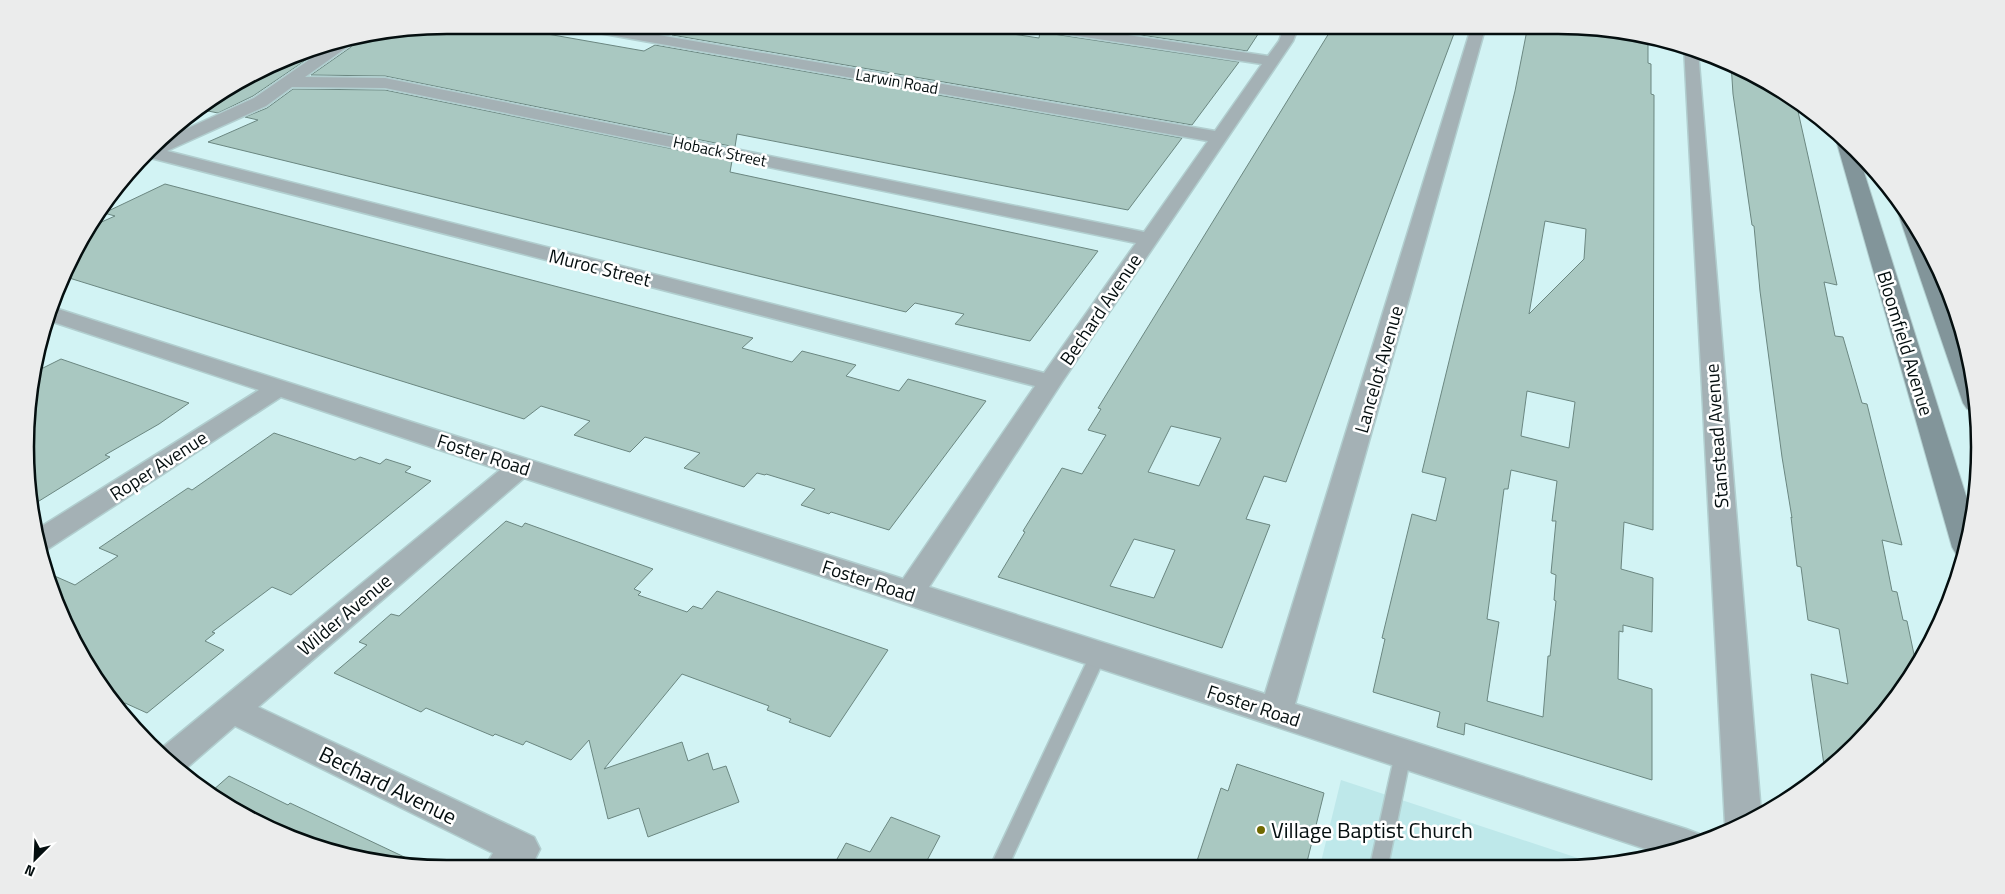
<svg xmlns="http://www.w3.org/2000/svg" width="2005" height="894" viewBox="0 0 2005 894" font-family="'Titillium Web',sans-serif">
<rect width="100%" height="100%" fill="#d2f3f4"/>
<path fill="#bee8ea" d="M1341 780 1599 865 1320 866Z"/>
<path fill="#a9c8c1" stroke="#6b8781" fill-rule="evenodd" d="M447 25H496L644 51 655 45 1182 138 1128 210 737 134 735 147 385 76 311 75 351 47 354 40Z
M692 25H953L1039 38 1040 32 1239 62 1192 125 672 35Z
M1074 25H1264L1247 51Z
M1334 25H1408L1455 31 1286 482 1264 476 1246 519 1270 525 1222 648 998 577 1025 532 1023 531 1062 468 1082 474 1106 435 1088 430 1101 409 1098 408ZM1171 426 1221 438 1199 486 1148 472ZM1134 539 1175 550 1154 598 1110 586Z
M1528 25H1558L1648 35V63L1651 64V94L1654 95V104L1653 530 1624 522 1621 569 1653 578 1652 632 1623 625V632L1619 631 1618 679 1652 689V780L1465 723 1464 735 1437 727 1440 712 1373 692 1385 639 1382 638 1412 514 1436 521 1446 478 1422 472 1515 91ZM1545 221 1586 229 1584 259 1529 314ZM1527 391 1575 402 1569 448 1521 436ZM1511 470 1557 481 1552 521H1556L1551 573 1556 575 1554 600 1556 601 1550 656H1548L1543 717 1487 701 1499 622 1487 619 1504 489H1508Z
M328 45 253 96 218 113 198 109 236 81 311 47Z
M1731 63 1795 98 1837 285 1824 282 1835 336 1843 337 1862 403 1867 404 1902 545 1882 540 1892 591 1897 592 1903 620 1907 621 1916 664 1893 704 1825 772 1811 674 1848 684 1839 629 1808 620 1801 567 1797 566 1791 517 1792 518 1782 457 1760 291 1754 226 1752 225 1733 94Z
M293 89 385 90 732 161 730 172 1098 251 1030 341 955 324 964 314 915 303 906 312 208 142 258 120 245 117 267 108Z
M165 184 753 338 742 348 792 362 802 351 856 365 846 376 899 391 908 379 986 401 889 530 831 512 829 514 801 505 815 489 766 474 765 475 757 473 744 487 684 468 700 453 645 437 630 452 574 435 590 421 541 406 524 419 66 277 82 236 88 228 115 216 104 213Z
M61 359 189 403 159 424 105 455 110 457 31 506 25 446 33 366 43 368Z
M274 433 355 460 360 457 380 464 386 459 411 467 405 472 431 481 291 595 272 587 212 632 215 633 205 641 224 650 147 713 125 703 121 706 81 658 50 574 75 585 118 556 99 548 188 488 192 490Z
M506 521 522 527 525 523 653 569 634 589 641 592 638 595 687 612 693 606 702 609 717 591 888 650 830 737 789 722 791 719 767 710 769 706 682 674 604 769 682 742 688 761 708 753 713 770 726 766 739 802 648 837 639 808 608 819 589 740 571 760 526 741 523 745 495 734 493 736 426 708 421 712 334 673 367 645 359 642 391 614 399 616Z
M1237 764 1324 793 1306 866 1195 867 1221 788 1228 791Z
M229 776 288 805 290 803 417 863 416 866 365 861 286 837 212 791Z
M891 817 940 836 923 868H832L846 843 870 852Z"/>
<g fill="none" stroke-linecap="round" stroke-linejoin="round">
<defs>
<path id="lane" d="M1098 649 1103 651 1106 655 1008 867H990L1090 655 1093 651Z
M1403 747 1409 749 1411 754 1388 866H1370L1395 754 1397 749Z"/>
<path id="street" d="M569 25H601L1215 131 1262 64 1032 29 1027 28 1025 25H1061L1268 56 1279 41 1285 25H1299L1293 41 1062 382 929 587 1265 694 1472 25H1486L1295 704 1686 829 1699 834 1703 841 1658 853 524 478 258 707 534 837 540 849 534 861 527 869H484L493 853 235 726 182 772 169 764 158 751 500 470 281 397 48 549 41 551 34 531 259 390 50 321 55 308 903 579 1035 386 147 157 160 141 254 98 332 44 352 41 350 45 305 77 385 78 1144 232 1208 141 576 29 571 28ZM292 87 385 88 1136 243 1044 373 167 151 266 106Z
M1684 46 1698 51 1761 813 1729 832 1725 823Z"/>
<path id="secondary" d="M1838 136H1841L1857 150 1973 518 1972 529 1964 557 1956 554 1952 547 1836 140Z
M1903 205 1909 212C1934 259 1962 312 1972 365 1975 380 1975 396 1976 411L1967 409 1963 403 1897 210Z"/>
</defs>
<use href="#lane" stroke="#b1cecf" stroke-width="3"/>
<use href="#street" stroke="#b1cecf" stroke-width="3"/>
<use href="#secondary" stroke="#b1cecf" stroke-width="2"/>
<use href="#lane" fill="#a4b1b5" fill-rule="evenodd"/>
<use href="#street" fill="#a4b1b5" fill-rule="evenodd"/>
<use href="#secondary" fill="#82959a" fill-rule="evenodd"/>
</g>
<circle fill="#706900" stroke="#fff" stroke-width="2" cx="1261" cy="830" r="5"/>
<g text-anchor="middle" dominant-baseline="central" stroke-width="5" stroke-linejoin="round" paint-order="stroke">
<g font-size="16" fill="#040e0f" stroke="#fff">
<text transform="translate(897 81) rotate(10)">Larwin Road</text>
<text transform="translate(720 151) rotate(12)">Hoback Street</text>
</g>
<g font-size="19" fill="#040e0f" stroke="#fff">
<text transform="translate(600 267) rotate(14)">Muroc Street</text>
<text transform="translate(1100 309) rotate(-56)">Bechard Avenue</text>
<text transform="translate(1906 343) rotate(73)">Bloomfield Avenue</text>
<text transform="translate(1378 369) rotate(-74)">Lancelot Avenue</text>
<text transform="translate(1716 436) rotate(-94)">Stanstead Avenue</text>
<text transform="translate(484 454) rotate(18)">Foster Road</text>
<text transform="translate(158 465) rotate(-33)">Roper Avenue</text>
<text transform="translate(869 580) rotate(18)">Foster Road</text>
<text transform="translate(344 614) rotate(-40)">Wilder Avenue</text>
<text transform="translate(1254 705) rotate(18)">Foster Road</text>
</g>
<g font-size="22" fill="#040e0f" stroke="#fff">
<text transform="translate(388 785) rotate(26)">Bechard Avenue</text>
</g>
<g font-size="22" fill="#040e0f" stroke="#fff" text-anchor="start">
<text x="1271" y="830">Village Baptist Church</text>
</g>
</g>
<path d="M0 0H2005V894H0ZM447 34H1558A413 413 0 0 1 1971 447V447A413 413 0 0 1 1558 860H447A413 413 0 0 1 34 447V447A413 413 0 0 1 447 34Z" fill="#ebecec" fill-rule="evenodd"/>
<path fill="none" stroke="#040e0f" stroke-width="2.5" d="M447 34H1558A413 413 0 0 1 1971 447V447A413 413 0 0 1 1558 860H447A413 413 0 0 1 34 447V447A413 413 0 0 1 447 34Z"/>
<g transform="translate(35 859) rotate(204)" stroke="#ffffff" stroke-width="4" paint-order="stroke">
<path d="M0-4L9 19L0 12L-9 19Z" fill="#040e0f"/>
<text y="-8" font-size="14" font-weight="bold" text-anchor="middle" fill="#040e0f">N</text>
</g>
</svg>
